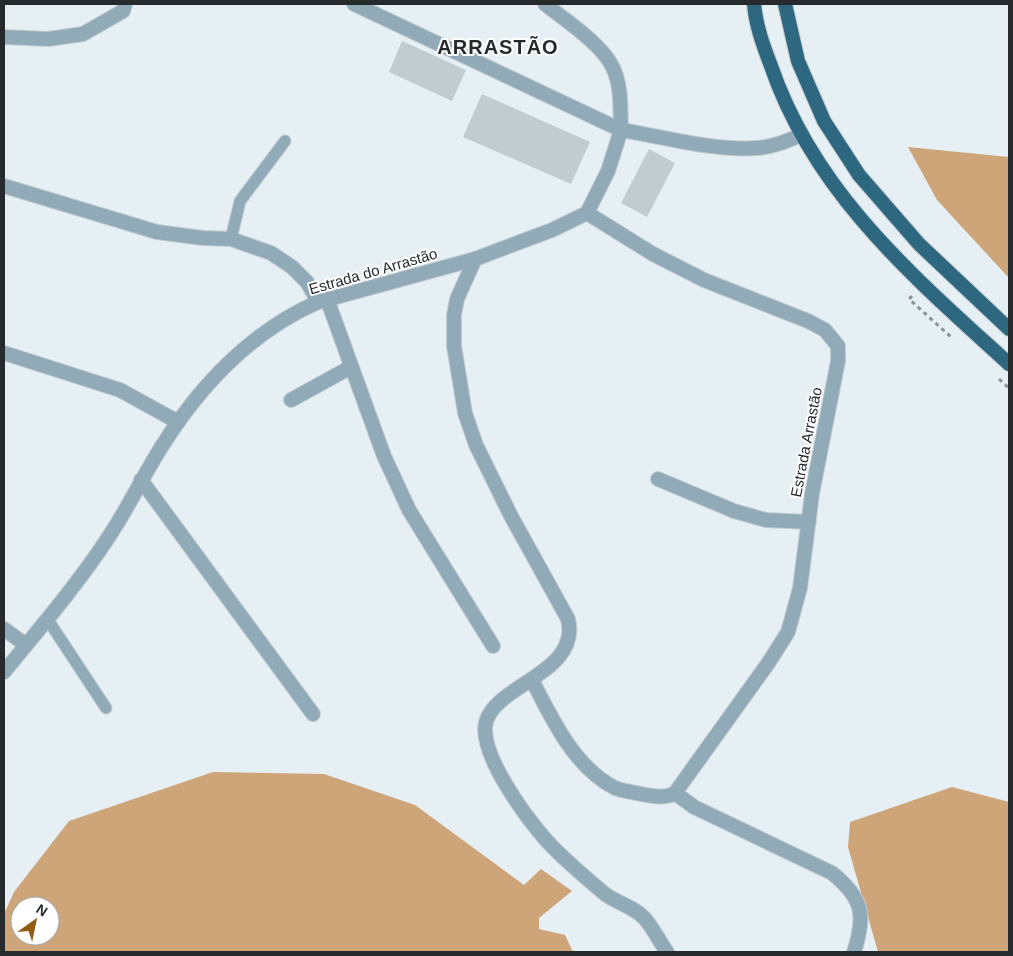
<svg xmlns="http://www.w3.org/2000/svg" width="1013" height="956" viewBox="0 0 1013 956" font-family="Helvetica,sans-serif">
<rect width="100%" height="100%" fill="#e5eff4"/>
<path fill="#cea479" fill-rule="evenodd" d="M908 147 1009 157V278L937 200Z
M213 772 324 774 415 805 524 885 541 869 572 891 539 918V929L565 935 573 952H4V914L14 892 69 821ZM20 906H50V936H20Z
M952 787 1009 802V952H878L848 847 850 822Z"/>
<path fill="#c1cbd0" d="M402 41 466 70 452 101 389 72Z
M482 94 590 142 571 184 463 137Z
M649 149 675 163 647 217 621 203Z"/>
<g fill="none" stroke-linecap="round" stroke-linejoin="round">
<defs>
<path id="service" d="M231 239 240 201 285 141
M48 620 106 708"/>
<path id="minor" d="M354 4 621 130C620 109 622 87 613 68 603 45 565 20 545 4
M4 37 48 39 83 34 123 11 125 4
M4 186 157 232 203 238 231 239 271 253 292 267 307 282 318 302
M475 259 457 299 454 315V346L465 413 476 445 511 516 568 619C581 673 496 684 486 722 478 753 526 817 546 840 563 859 585 877 605 894 617 903 637 908 646 920 654 930 660 942 667 952
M327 299 384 456 409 510 493 646
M4 353 120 390 178 422
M291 400 351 367
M658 479 734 511 766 520 809 522
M141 480 313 714
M4 629 26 645
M532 680C552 719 574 767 615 788 622 791 633 792 641 794 651 796 665 799 675 793L769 662 788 632 800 588 812 494 838 361V346L825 330 808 321 704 280 653 254 587 213
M675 793 694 807 832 873C863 898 866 915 854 952"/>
<path id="tertiary" d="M4 672C40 628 77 585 108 538 128 508 143 476 162 446 200 386 252 331 318 302L475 259 552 230 587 213 608 171 621 130C664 137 714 151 757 148 773 147 787 141 801 135"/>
<path id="trunk" d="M754 4C756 26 763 45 771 66 815 194 913 276 1009 364
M785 4 798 61 824 121 859 175 919 244 1009 329"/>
</defs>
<use href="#service" stroke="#c3ccd0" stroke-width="13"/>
<use href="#minor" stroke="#c3ccd0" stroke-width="16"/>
<use href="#tertiary" stroke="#c3ccd0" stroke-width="16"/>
<use href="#trunk" stroke="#c3ccd0" stroke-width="16"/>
<path stroke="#8b9396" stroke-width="3" stroke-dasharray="4 4" stroke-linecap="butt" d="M912 296 909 299 951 337
M999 379 1009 388"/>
<use href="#service" stroke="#90aab7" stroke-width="11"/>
<use href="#minor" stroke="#90aab7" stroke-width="14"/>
<use href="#tertiary" stroke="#90aab7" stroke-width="14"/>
<use href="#trunk" stroke="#2e6780" stroke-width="14"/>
</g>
<g text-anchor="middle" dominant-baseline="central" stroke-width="4" stroke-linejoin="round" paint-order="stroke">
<g font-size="15" fill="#262a2c" stroke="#fff">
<text transform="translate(373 271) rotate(-16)">Estrada do Arrastão</text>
<text transform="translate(806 442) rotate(-79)">Estrada Arrastão</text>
</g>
<g font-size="20" font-weight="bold" letter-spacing="1" fill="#262a2c" stroke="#fff">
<text x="498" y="47">ARRASTÃO</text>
</g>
</g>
<rect width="1013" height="956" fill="none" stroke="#262a2c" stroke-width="10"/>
<g transform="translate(35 921) rotate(33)"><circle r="24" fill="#ffffff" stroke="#a8aaab"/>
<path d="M0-4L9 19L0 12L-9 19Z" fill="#935c15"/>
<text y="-8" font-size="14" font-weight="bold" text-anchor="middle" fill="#262a2c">N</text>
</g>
</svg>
